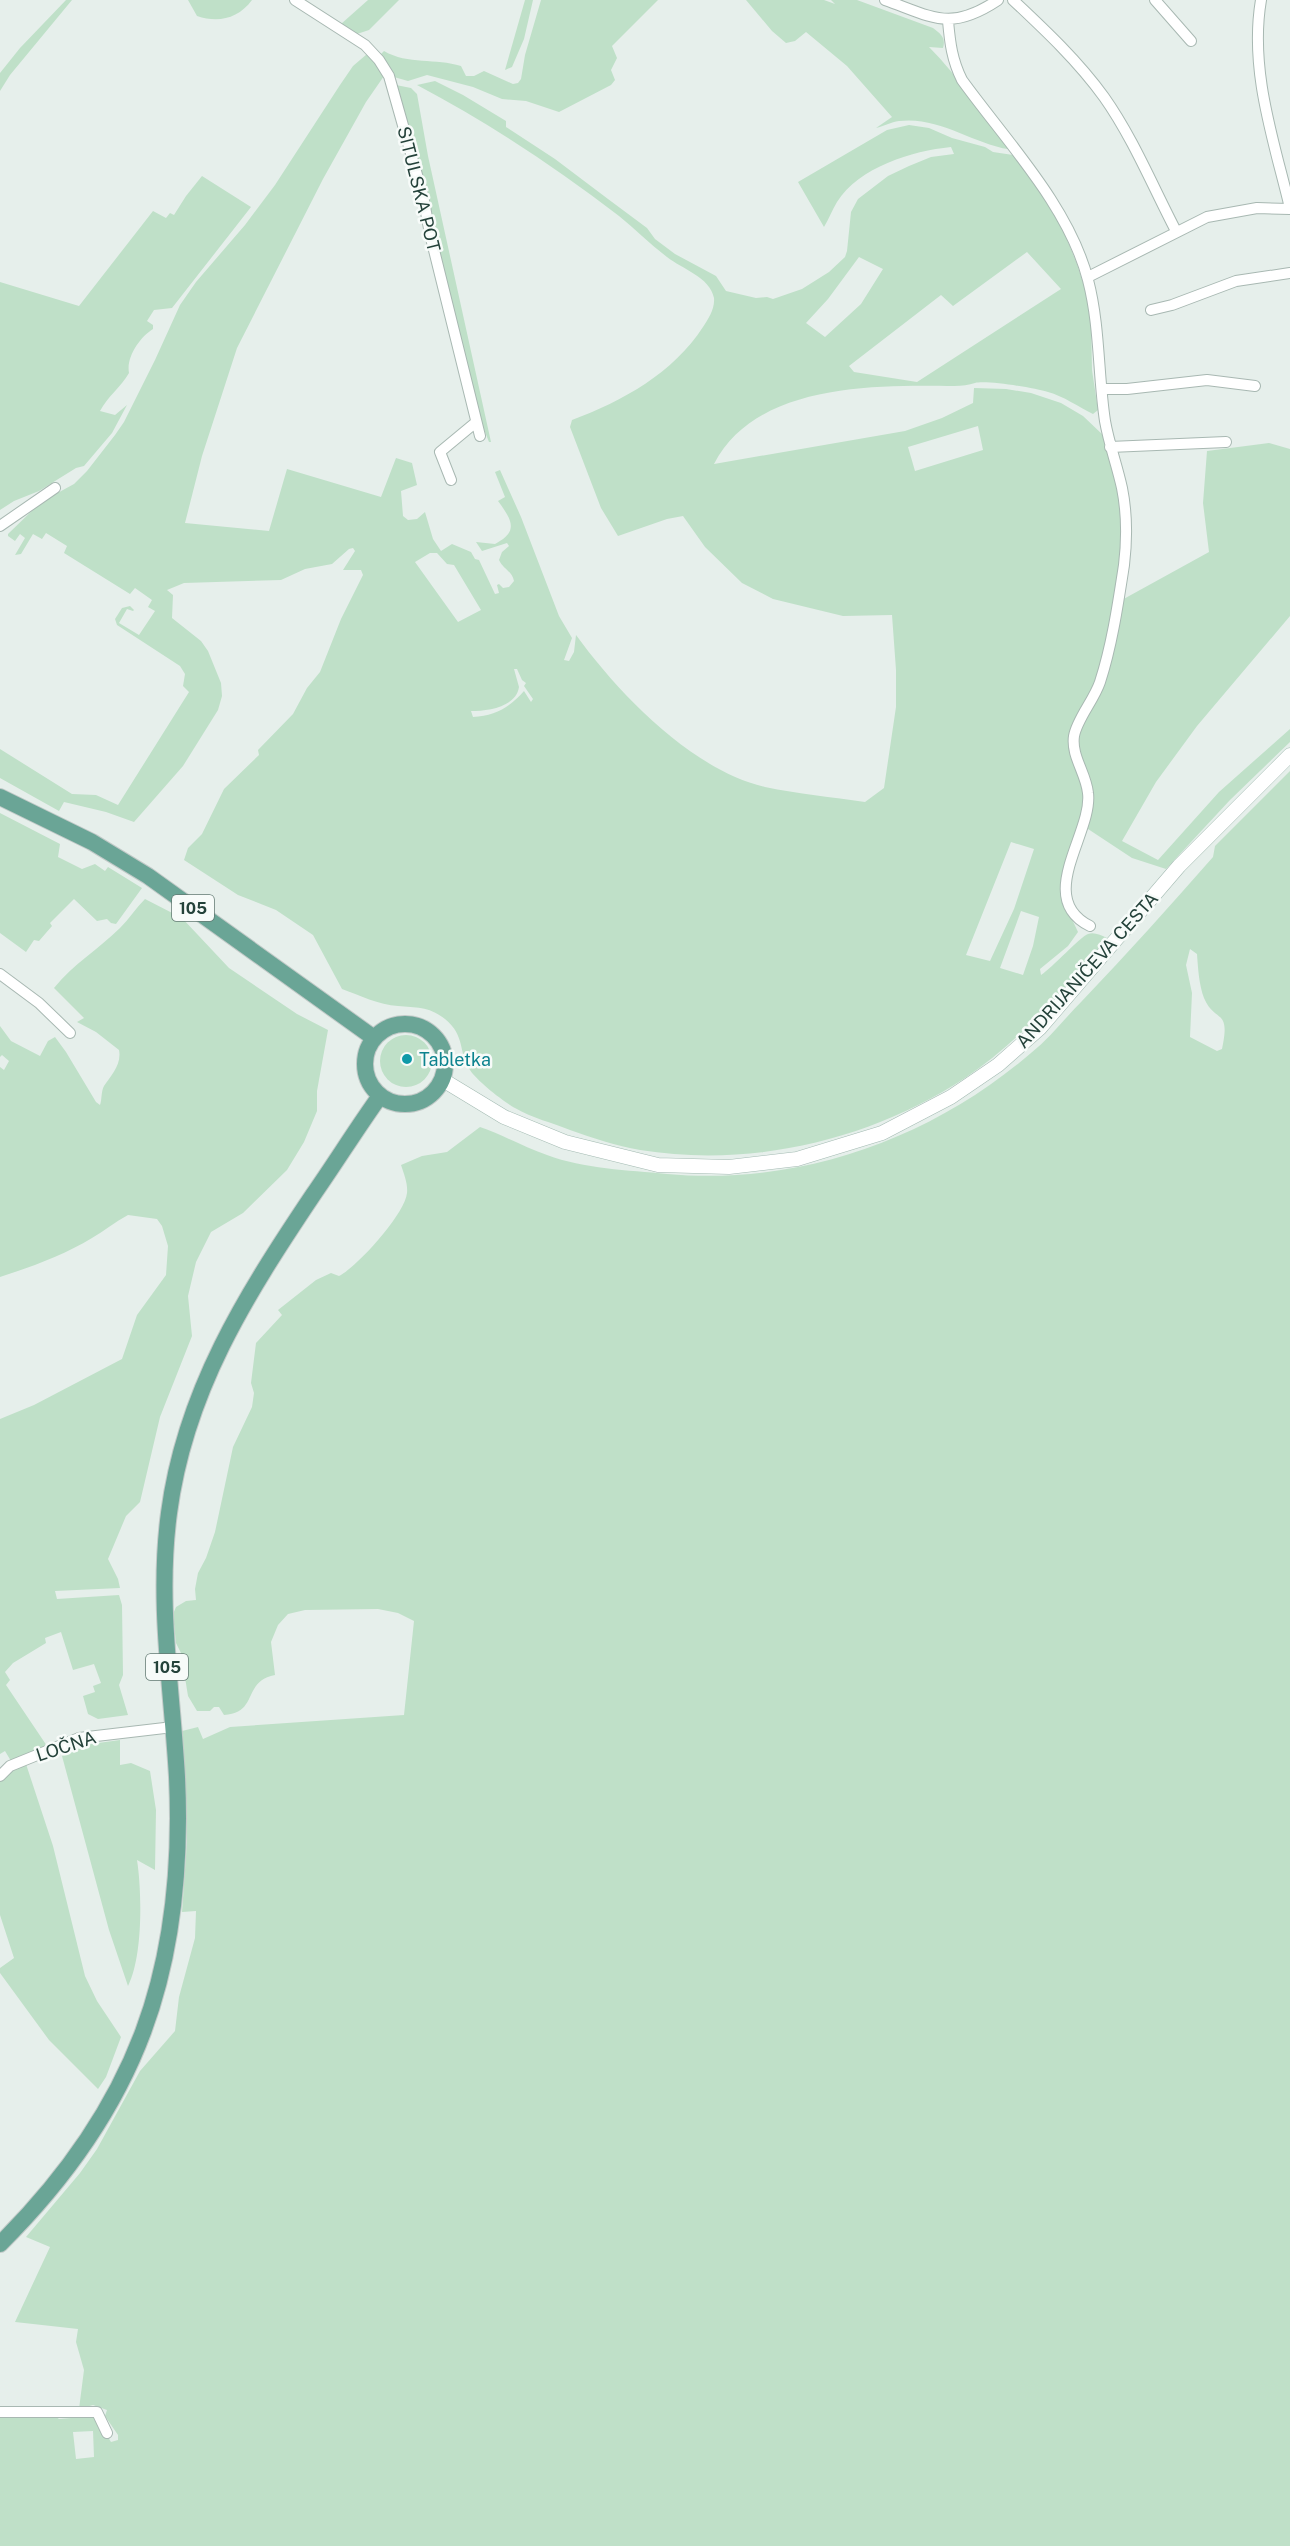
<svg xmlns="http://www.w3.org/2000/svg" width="1290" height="2546" viewBox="0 0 1290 2546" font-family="'Public Sans',sans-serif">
<rect width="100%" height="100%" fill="#e6efeb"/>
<path fill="#bfe0c8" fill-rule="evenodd" d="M66 0H72L10 75 0 91V73L20 48Z
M188 0H252C238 19 218 23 197 16Z
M368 0H399L369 30 357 34 341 24Z
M525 0H533L524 39 512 67 505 70Z
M541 0H658L612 46 617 58 611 70 615 80 611 85 559 112 526 101 502 99 473 87 427 75 408 81 394 77 381 54 384 51C408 65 436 58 461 66L466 76H474L484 71 513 84 518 83 521 79 525 55Z
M746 0H824L835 4 831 0H857L933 28C941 34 946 38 943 48L929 47C959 77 983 114 1008 149 972 143 938 116 899 121 891 122 884 126 876 128L892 117 847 66 806 32 795 41 786 43 772 31Z
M367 54 373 57 384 76 366 102 323 179 237 348 202 456 185 523 269 531 287 469 381 497 396 458 412 463 417 485 401 491 403 516 408 520 417 519 425 512 433 539 441 551 452 544 471 552 475 559 479 560 495 594 499 593 497 585 499 584 503 588 509 587 514 581C512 571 503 569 499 560L502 552 509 546 507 543 482 551 476 542 495 544C520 531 511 519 498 501L505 497 495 472 500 470 521 517 559 616 572 638 564 660 569 661 574 652 576 635C619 694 692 770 765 787 798 794 832 797 865 802L884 788 896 707V670L892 615 843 616 773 599 742 583 705 547 683 516 667 519 618 536 601 508 570 427 572 420C623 401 673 373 703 327 708 319 715 309 714 298 710 277 682 269 667 257 650 244 635 229 619 216 555 167 489 123 417 85L435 81 463 95 506 121V127L555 159 608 199 647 228 655 239 675 254 716 276 726 291 756 298 767 297 773 299 802 289 829 272 845 257 847 251 851 212 858 199 888 176 909 166 931 157 954 154 951 147C912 151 859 167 837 202 832 210 829 219 824 227L798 182 887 130 909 125 929 128 952 138 985 147 993 152 1013 155 1055 210 1077 264 1087 295 1091 321 1092 370 1098 410 1093 414C1079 407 1063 396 1048 392 1035 388 987 380 975 383 969 385 962 386 954 386 875 385 756 383 714 464L905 431 942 418 973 403 974 388 1006 389 1031 393 1061 403 1083 416 1103 435 1117 484 1121 507 1122 545 1111 624 1099 679 1073 726 1085 800 1074 837 1069 913 1078 932 1068 946 1040 969 1041 975C1052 968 1081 936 1088 934 1094 932 1101 935 1107 938 1066 989 1020 1041 965 1078 871 1140 752 1168 640 1150 616 1146 593 1138 570 1130 553 1123 532 1118 515 1108 504 1102 477 1081 470 1070 458 1053 466 1036 445 1019 429 1006 416 1008 398 1006 379 1005 359 995 342 989L313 935 276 910 238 895 184 860 188 848 202 834 224 789 259 755 258 750 293 714 307 688 320 672 341 619 363 575 361 570H343L355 551 353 548 349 549 332 564 305 569 281 580 184 583 167 590 173 595 172 618 201 641 208 651 221 683 222 696 218 710 183 766 134 822 106 812 64 802 59 811 0 778V749L72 794 96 795 118 805 189 692 183 686 185 674 180 666 117 625 115 619 122 608 130 606 134 610 133 611 127 609 119 623 139 635 155 611 148 607 152 600 135 588 130 594 64 553 67 546 46 533 42 539 33 534 21 554 15 555 25 538 20 534 15 541 8 536V534L41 502 74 484 87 471 115 435 124 422 155 360 180 305 196 282 245 225 275 185 340 85 353 66ZM1027 252 1061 289 917 382 854 372 849 366 941 295 953 306ZM859 257 883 269 861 304 825 337 806 323 828 299ZM978 426 983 450 915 471 908 447ZM430 553H437L447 564 454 565 481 610 458 622 415 562ZM514 669H517L522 680 526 683 524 686 533 699 531 702 524 691C510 707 495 716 473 717L471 711C488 711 516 707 519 687ZM1011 842 1034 849 1014 909 990 961 966 955ZM1021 911 1039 917 1033 946 1023 975 1000 968Z
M396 85 411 88 417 94 428 156 491 442H489L481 422Z
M202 176 251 207 172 308 154 310 147 321 153 325V329C140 337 126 357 129 373 121 387 108 396 100 411L115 415 127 405 112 433 84 466 76 468 39 491 14 501 0 510V282L79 306 153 211 166 218 170 213 174 215 186 196Z
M1269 443 1290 449V616L1197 726 1156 782 1122 841 1158 860 1219 792 1290 729V742L1230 800 1166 869 1132 858 1085 827 1089 781 1076 737 1098 695 1120 601 1209 552 1203 503 1207 451Z
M1290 771V2546H0V2414L55 2416 59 2419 95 2416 111 2442 118 2440V2435L105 2416 107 2410 93 2405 79 2409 84 2370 76 2342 78 2329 15 2322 50 2247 26 2237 80 2173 97 2149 140 2071 175 2031 179 1997 195 1938 196 1911 182 1912 187 1842 182 1731 198 1727 203 1739 230 1727 404 1715 414 1621 398 1613 378 1609 305 1610 288 1614 278 1625 271 1642 275 1675C242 1681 259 1713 224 1715L219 1707H214L210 1711H197L188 1696 181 1653 176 1643 173 1614 176 1607 186 1601 196 1600 195 1589 198 1573 206 1558 215 1532 233 1447 252 1407 254 1393 251 1383 256 1343 282 1315 278 1310 316 1280 331 1273 339 1276C357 1267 405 1214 407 1193 408 1184 404 1174 401 1165L422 1156 447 1152 480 1127C503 1135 524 1147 547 1155 584 1169 628 1170 667 1174 800 1186 931 1139 1031 1053 1051 1037 1064 1019 1082 1001 1127 954 1170 906 1213 857L1215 846ZM1190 949 1197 954C1198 968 1199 985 1204 998 1215 1024 1231 1007 1222 1049L1217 1051 1190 1037 1192 993 1186 965ZM93 2431 94 2457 76 2459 73 2432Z
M0 813 60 844 58 857 82 869 95 864 105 871 108 867 142 888 116 924 111 923 107 919 97 921 74 899 50 923 52 926 39 941 34 940 26 952 0 933Z
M145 899 182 918 229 968 297 1014 328 1030 317 1091V1111L304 1142 287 1170 243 1213 211 1232 196 1262 188 1296 192 1336 160 1417 140 1502 126 1516 108 1559 118 1579 120 1588 55 1591 57 1599 119 1595 122 1605 123 1675 119 1685 128 1715 98 1719 88 1714 83 1696 95 1692 93 1686 101 1683 94 1664 73 1670 61 1632 45 1638 46 1643 13 1663 5 1672 10 1680 6 1685 47 1746 11 1761 5 1751 0 1754V1419L34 1405 122 1359 137 1315 166 1275 168 1246 162 1226 157 1219 128 1215C115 1222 104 1231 92 1238 64 1255 31 1267 0 1277V1067L4 1070 9 1061 2 1055 0 1057V1026L11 1041 40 1056 48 1041 55 1037 66 1052 96 1102 100 1105C102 1100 101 1091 104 1086 111 1076 122 1064 119 1050L96 1032 77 1022 84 1018 54 988C73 964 99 949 120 928 129 919 136 908 145 899Z
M380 1061a26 26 0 1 1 52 0a26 26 0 1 1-52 0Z
M120 1740V1765L131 1763 150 1771 156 1810 155 1870 137 1860C142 1892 143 1957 128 1986L109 1930 62 1756 91 1744Z
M26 1764 53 1846 85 1976 97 2001 121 2037 106 2077 98 2089 49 2040 0 1973V1968L14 1958 0 1915V1781L6 1773Z"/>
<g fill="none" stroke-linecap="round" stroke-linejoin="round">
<defs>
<path id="street" d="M295 0 365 45 379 60 389 76 423 196 430 234 480 436
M885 0C933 17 950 32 998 0
M1013 0C1045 30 1078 61 1104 97 1133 138 1153 187 1176 231
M1155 0 1191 41
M1261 0C1249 70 1274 141 1290 208
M948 21C950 43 952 60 962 80 1006 141 1069 206 1088 280 1100 326 1098 375 1105 421 1109 444 1117 465 1122 488 1127 513 1127 540 1124 565 1118 604 1112 645 1100 682 1094 700 1077 719 1074 736 1071 756 1086 773 1088 793 1093 833 1034 898 1090 926
M1088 277 1207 217 1257 208 1290 209
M1151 310 1172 305 1236 281 1290 273
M1102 389H1127L1207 380 1255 386
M1110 447 1226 442
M451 480 440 452 475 423
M0 526 55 488
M0 974 39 1003 70 1033
M0 1776 10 1766 79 1738 173 1727
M0 2412H97L107 2433"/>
<path id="secondary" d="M443 1080 504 1117 565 1142 658 1165 729 1167 797 1159 882 1133 951 1097 998 1065 1040 1028 1179 866 1290 755"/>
<path id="primary" d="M0 797 92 842 148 876 374 1038
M365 1064a40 40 0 1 1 80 0a40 40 0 1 1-80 0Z
M0 2244C137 2108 186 1969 177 1777 172 1689 157 1602 169 1513 185 1391 246 1295 313 1195 336 1162 357 1128 380 1096"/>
</defs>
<use href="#street" stroke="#a8b8b2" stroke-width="12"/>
<use href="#secondary" stroke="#a4bbb3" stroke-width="15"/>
<use href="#primary" stroke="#c2cac8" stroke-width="18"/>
<use href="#street" stroke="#fff" stroke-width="10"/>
<use href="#secondary" stroke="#fff" stroke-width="14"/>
<use href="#primary" stroke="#6aa596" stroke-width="16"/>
</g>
<circle fill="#0f9aa8" stroke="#f7fbf9" stroke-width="2" cx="407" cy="1059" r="6"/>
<g text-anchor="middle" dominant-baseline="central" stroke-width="5" stroke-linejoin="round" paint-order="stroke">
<g fill="#f7fbf9" stroke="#637a73" stroke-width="1.5">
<rect x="172" y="895" width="42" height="26" rx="4.5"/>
<rect x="146" y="1654" width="42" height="26" rx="4.5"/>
</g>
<g font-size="16" font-weight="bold" fill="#24423a">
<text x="193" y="908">105</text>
<text x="167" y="1667">105</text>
</g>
<g font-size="18" fill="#24423a" stroke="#f7fbf9">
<text transform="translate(419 189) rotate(76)">SITULSKA POT</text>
<text transform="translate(1087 970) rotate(-48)">ANDRIJANIČEVA CESTA</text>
<text transform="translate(66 1746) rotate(-18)">LOČNA</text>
</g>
<g font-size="18" fill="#0d838f" stroke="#f7fbf9" text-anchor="start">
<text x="419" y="1059">Tabletka</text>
</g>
</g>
</svg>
